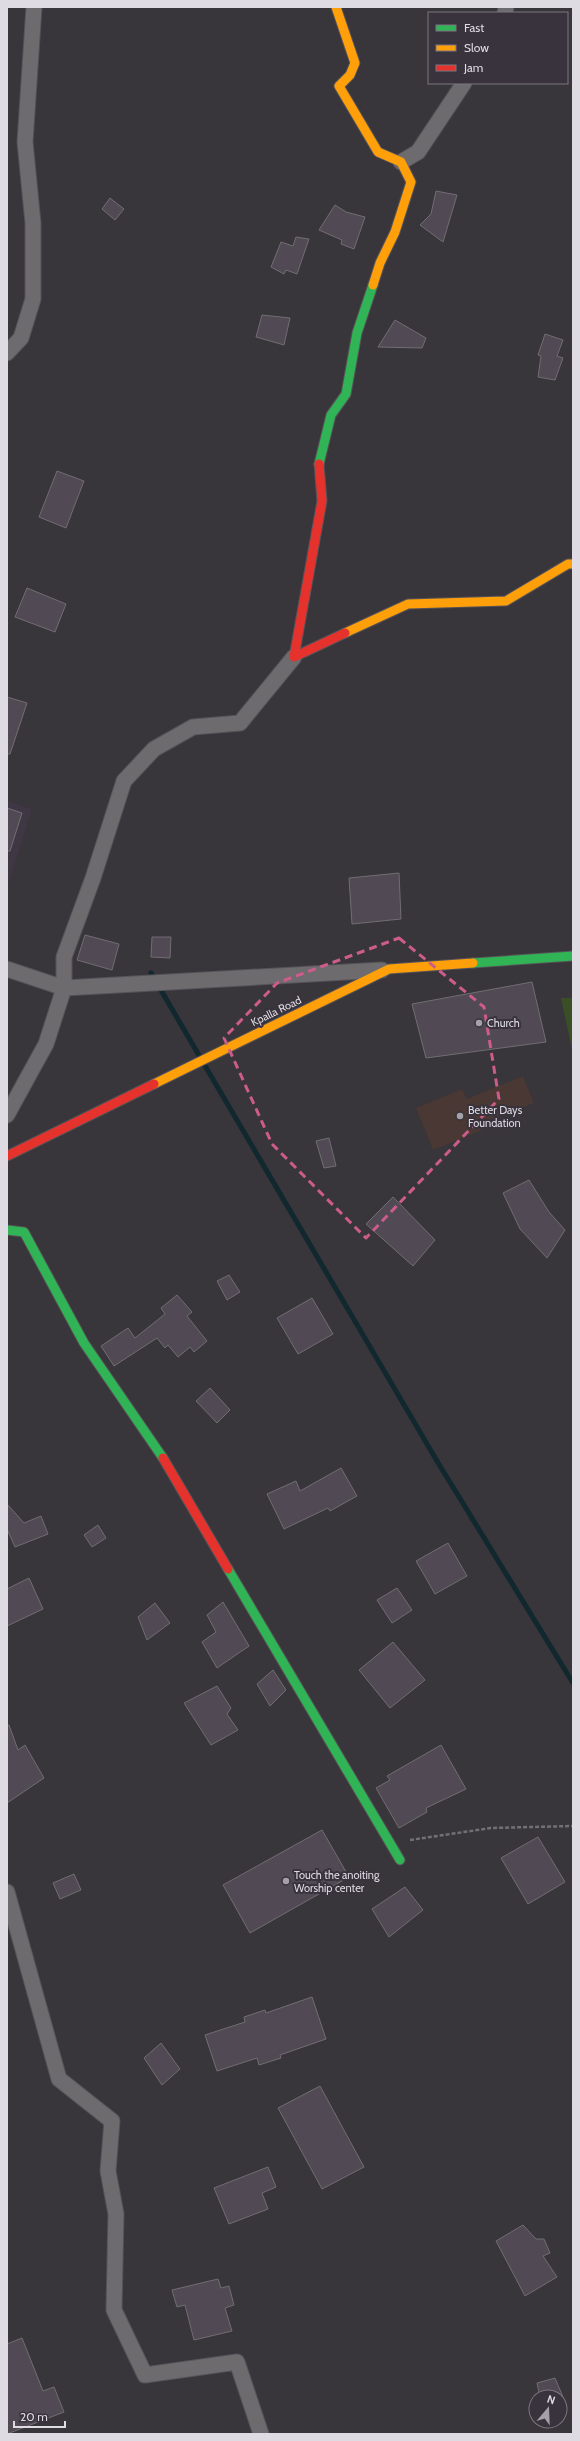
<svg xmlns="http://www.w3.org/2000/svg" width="580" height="2441" viewBox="0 0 580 2441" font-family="Cabin,sans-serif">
<rect width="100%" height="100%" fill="#38353b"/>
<path fill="#403745" d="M7 801 32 809 7 888Z"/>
<path fill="#493833" d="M523 1076 534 1103 480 1124 482 1130 433 1150 416 1108 462 1089 467 1099Z"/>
<path fill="#3a4f25" d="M561 998H573V1054Z"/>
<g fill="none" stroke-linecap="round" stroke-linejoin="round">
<path stroke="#11282e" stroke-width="5" d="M151 973 200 1057
M204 1064 437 1461 573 1683"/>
</g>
<path fill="#514954" stroke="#716e72" d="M436 191 457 195 443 242 420 225 431 214Z
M110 198 124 209 115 220 102 209Z
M335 205 346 212 365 217 354 249 341 244 342 240 319 230Z
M296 237 309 239 297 274 286 270 284 274 271 267 281 242 293 246Z
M262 315 290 318 284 345 256 337Z
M395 320 426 338 422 348 378 347Z
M545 334 563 340 557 356 563 358 555 380 538 377 541 356 538 355Z
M57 471 84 481 66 528 39 517Z
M27 588 66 604 55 632 15 617Z
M7 697 27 703 10 754H7Z
M7 808 22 813 10 851H7Z
M399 873 401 919 352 924 349 878Z
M85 935 119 944 112 970 77 960Z
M152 937H171L170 958 151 957Z
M532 982 546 1042 426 1058 412 1004Z
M329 1138 336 1166 324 1168 316 1141Z
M529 1180 549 1212 565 1230 547 1258 520 1229 503 1193Z
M393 1197 435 1240 413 1266 366 1224Z
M229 1275 240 1292 227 1300 217 1281Z
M177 1295 192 1312 187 1316 207 1341 194 1352 190 1347 178 1357 168 1345 165 1348 157 1338 114 1366 101 1346 128 1328 135 1338 165 1314 161 1308Z
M312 1298 333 1334 298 1354 277 1318Z
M210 1388 230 1410 217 1423 196 1401Z
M341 1468 357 1496 330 1511 328 1508 284 1529 267 1494 296 1481 300 1491Z
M7 1504 24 1523 41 1516 48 1534 15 1547 7 1529Z
M98 1525 106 1538 92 1547 84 1535Z
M448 1543 467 1576 435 1594 416 1561Z
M29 1578 43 1609 7 1626V1589Z
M397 1588 412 1610 392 1623 377 1600Z
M223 1602 249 1646 217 1668 202 1642 216 1632 207 1615Z
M155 1603 170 1623 147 1640 138 1617Z
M393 1642 425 1680 390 1708 359 1670Z
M273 1670 286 1690 270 1706 257 1684Z
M217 1686 231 1708 227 1714 238 1730 211 1745 184 1703Z
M7 1725H9L18 1750 25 1745 44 1778 7 1803Z
M441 1745 466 1789 426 1808 427 1812 399 1828 376 1788 390 1780 387 1776Z
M322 1830 349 1877 250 1933 223 1885Z
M538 1837 565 1882 528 1904 501 1858Z
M74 1874 81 1890 60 1899 53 1883Z
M405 1887 423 1910 389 1937 372 1909Z
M312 1997 326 2039 280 2055 281 2058 259 2065 257 2058 217 2071 205 2035 245 2022 244 2017 265 2010 266 2013Z
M161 2043 180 2069 162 2085 144 2058Z
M320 2086 364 2167 322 2189 278 2108Z
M268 2167 276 2187 262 2193 268 2209 229 2224 214 2188Z
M523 2225 536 2239H544L550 2253 543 2256 557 2277 525 2296 496 2241Z
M218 2279 221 2288 229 2286 234 2305 225 2308 232 2331 194 2340 185 2305 177 2307 172 2290Z
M22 2338 43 2391 54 2387 64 2412 7 2434V2344Z
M555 2378 563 2397H540L537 2383Z"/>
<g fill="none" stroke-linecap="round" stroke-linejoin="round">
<defs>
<path id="street" d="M505 13 506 7
M401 162 418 152 464 83
M7 353 21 338 33 299V223L25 142 34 7
M7 969 64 988 382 970
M7 1115 46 1044 64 988V957L93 878 124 781 154 749 193 727 240 723 294 657
M7 1892 59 2079 112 2121 108 2171 116 2214 114 2310 145 2375 237 2362 261 2434"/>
<path id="fast" d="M319 464 331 415 346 394 357 333 373 285
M473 963 573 956
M7 1230 24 1232 84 1343 163 1458
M228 1569 400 1860"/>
<path id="slow" d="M336 7 355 63 350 75 339 86 378 152 401 162 411 182 395 232 380 263 373 285
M345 633 408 604 506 601 568 564H573
M154 1084 389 969 473 963"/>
<path id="jam" d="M319 464 322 501 294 657 345 633
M7 1156 154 1084
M163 1458 228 1569"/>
</defs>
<use href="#street" stroke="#565358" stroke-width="17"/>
<use href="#fast" stroke="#565358" stroke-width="11"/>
<use href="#slow" stroke="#565358" stroke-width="11"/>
<use href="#jam" stroke="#565358" stroke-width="11"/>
<path stroke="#737074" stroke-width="2.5" stroke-dasharray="4 2" stroke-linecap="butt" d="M410 1840 491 1828 573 1826"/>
<use href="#street" stroke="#6d6b6e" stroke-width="15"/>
<use href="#fast" stroke="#30b455" stroke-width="9"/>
<use href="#slow" stroke="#ff9f0a" stroke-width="9"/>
<use href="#jam" stroke="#e5322d" stroke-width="9"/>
</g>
<path fill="none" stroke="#cc5c8a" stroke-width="3" stroke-dasharray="8 5" stroke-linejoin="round" d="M399 938 484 1007 499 1099 366 1238 272 1144 224 1038 277 983Z"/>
<g fill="#a5a1a8" stroke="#39333d" stroke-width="1.5">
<circle cx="479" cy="1023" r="4"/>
<circle cx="460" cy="1116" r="4"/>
<circle cx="286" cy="1881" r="4"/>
</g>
<g text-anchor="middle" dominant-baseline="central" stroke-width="4" stroke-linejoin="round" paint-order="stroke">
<g font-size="11" fill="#dfdbe2" stroke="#39333d">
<text transform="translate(276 1011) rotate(-26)">Kpalla Road</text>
</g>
<g font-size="11" fill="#dfdbe2" stroke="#39333d" text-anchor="start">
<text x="487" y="1023">Church</text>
<text x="468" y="1110">Better Days<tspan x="468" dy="13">Foundation</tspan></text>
<text x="294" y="1875">Touch the anoiting<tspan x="294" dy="13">Worship center</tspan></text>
</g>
</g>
<rect width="580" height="2441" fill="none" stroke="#dfdbe2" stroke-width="16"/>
<rect x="428" y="12" width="140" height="72" fill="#39333d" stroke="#7b767f"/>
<rect x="436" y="25" width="20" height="6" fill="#30b455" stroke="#7b767f"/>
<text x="464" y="32" font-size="12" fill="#dfdbe2">Fast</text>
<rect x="436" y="45" width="20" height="6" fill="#ff9f0a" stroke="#7b767f"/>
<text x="464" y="52" font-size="12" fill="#dfdbe2">Slow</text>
<rect x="436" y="65" width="20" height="6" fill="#e5322d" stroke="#7b767f"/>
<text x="464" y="72" font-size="12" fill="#dfdbe2">Jam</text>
<g transform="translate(548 2409) rotate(19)"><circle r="19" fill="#39333d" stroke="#7b767f"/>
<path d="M0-3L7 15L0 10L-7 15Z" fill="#a5a1a8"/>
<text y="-6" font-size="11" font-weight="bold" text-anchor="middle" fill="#dfdbe2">N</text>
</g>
<path d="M14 2421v6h51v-6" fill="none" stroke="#dfdbe2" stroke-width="2"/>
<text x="20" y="2421" font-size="12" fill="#dfdbe2" stroke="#39333d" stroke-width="3" paint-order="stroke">20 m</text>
</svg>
